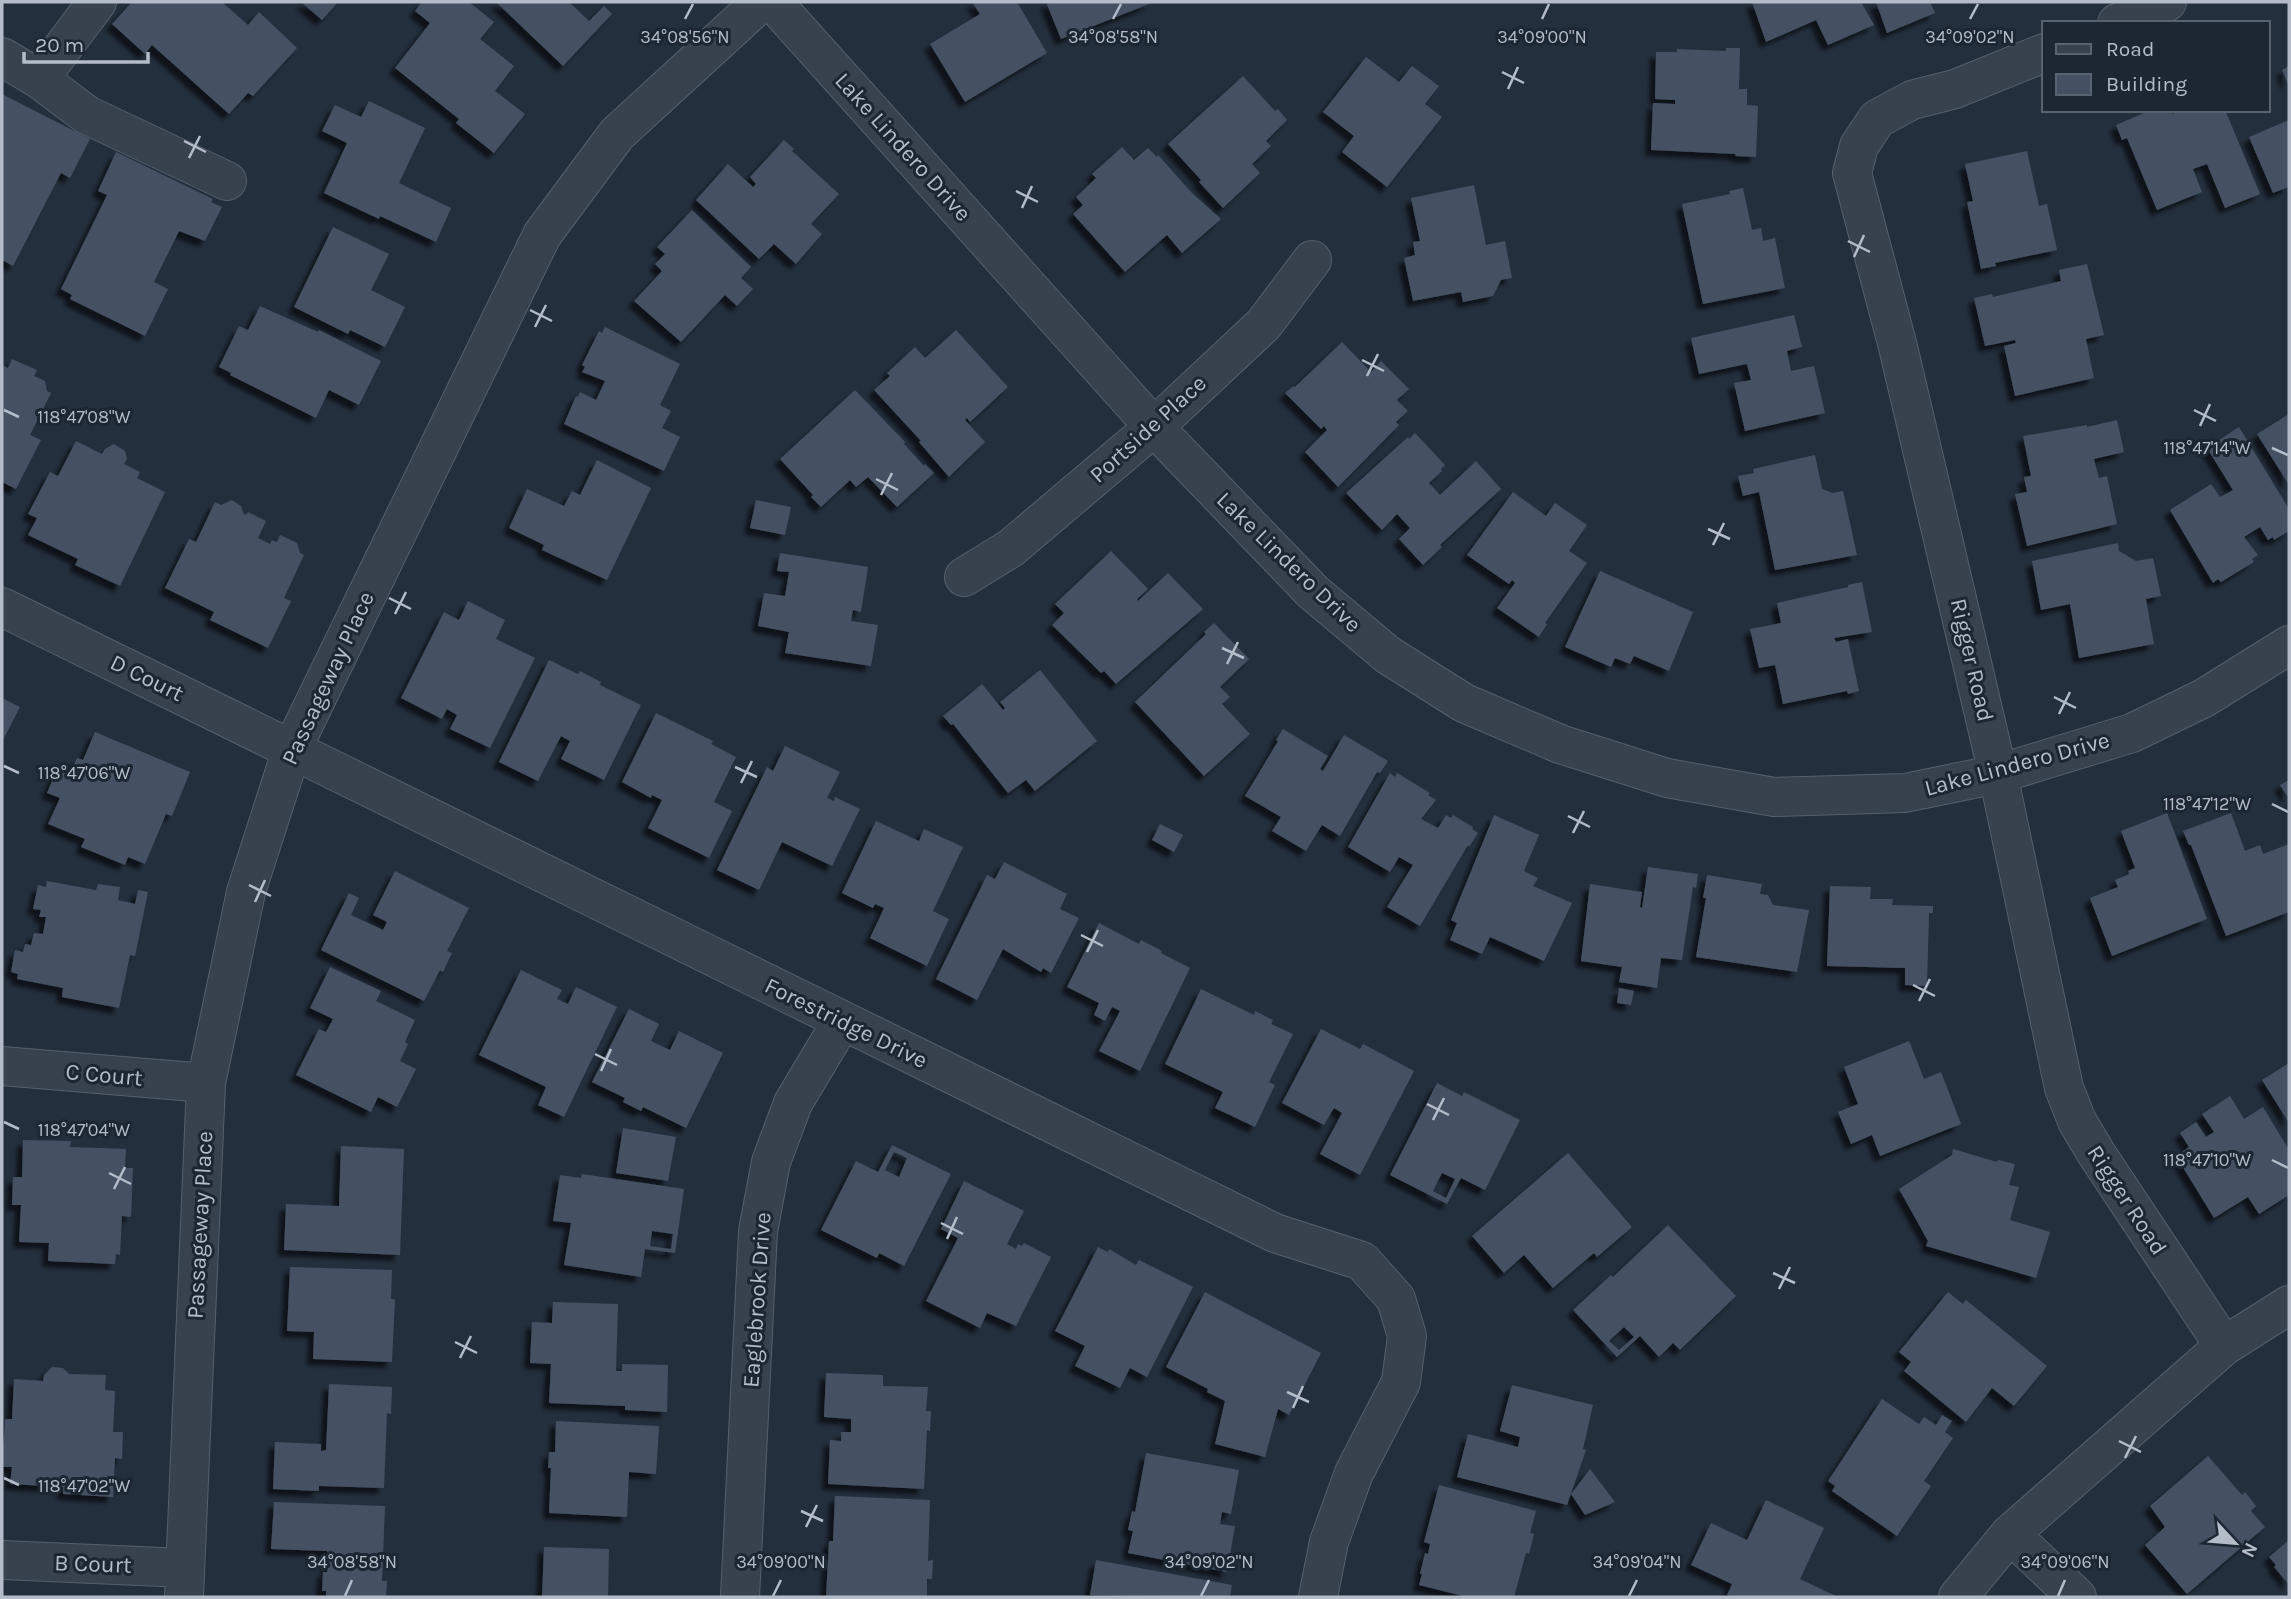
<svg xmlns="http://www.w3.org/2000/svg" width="2291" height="1599" viewBox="0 0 2291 1599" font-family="Karla,sans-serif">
<defs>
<filter id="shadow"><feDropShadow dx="-6" dy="6" stdDeviation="2" flood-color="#0009"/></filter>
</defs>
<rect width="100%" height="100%" fill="#242f3e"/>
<path fill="#455162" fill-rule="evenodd" filter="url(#shadow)" d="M132 2H222L248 25 259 12 297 48 253 96 248 93 229 114 152 45 145 54 112 24Z
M301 2H338L322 20Z
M422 2H469L494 22 480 39 514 66 495 91 525 114 494 153 456 123 459 119 395 68 430 23 415 11Z
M496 2H569L589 21 604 6 612 14 563 66Z
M972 2H1017L1047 53 965 102 930 44 980 14Z
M1046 2H1154L1061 39Z
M1752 2H1861L1874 25 1828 45 1816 20 1766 42Z
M1876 2H1930L1935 13 1887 33Z
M1726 48H1740L1739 89H1747V105L1758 106 1756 157 1735 156 1736 154 1651 150 1653 103 1675 104V100L1655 99 1656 52H1677V49L1726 51Z
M1366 57 1399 82 1412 66 1439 86 1425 104 1442 117 1387 187 1342 152 1354 136 1323 112Z
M2289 66V87L2282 70Z
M1243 76 1275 111 1278 109 1287 120 1266 141 1271 146 1252 164 1260 173 1223 208 1199 182 1201 180 1168 144Z
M2 94 90 139 70 178 61 173 13 266 2 260Z
M369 101 425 128 399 183 451 208 436 242 380 216 379 219 324 193 347 143 322 131 335 105 361 117Z
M2151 110H2170L2172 114 2182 110H2231L2226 112 2260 194 2225 208 2207 164 2193 169 2202 192 2157 210 2127 138 2122 140 2116 125Z
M2289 120V187L2273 193 2249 137Z
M784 140 794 149 792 151 839 194 811 224 822 234 796 264 774 244 759 259 696 200 728 164 753 187 756 184 750 177Z
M1122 147 1134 160 1148 148 1157 157 1158 155 1192 193 1221 219 1182 253 1167 235 1125 272 1073 214 1083 205 1076 197 1096 178 1092 174Z
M2027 151 2039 206 2047 204 2057 250 1995 263 1996 266 1981 269 1967 202 1973 201 1965 164Z
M116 152 213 199 211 202 222 207 205 241 179 231 154 282 168 289 145 336 70 299 72 295 61 289 107 195 98 191Z
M1474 185 1486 245 1505 241 1512 278 1501 280 1493 296 1463 302 1461 292 1413 301 1404 258 1415 255 1413 242 1420 241 1411 198Z
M1743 188 1752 230 1761 228 1763 241 1775 238 1785 288 1703 304 1682 204 1730 194 1729 191Z
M692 210 751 267 741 278 753 289 737 306 725 295 681 342 634 301 662 271 655 264 665 254 657 247Z
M333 227 389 254 371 290 405 307 385 347 350 330 348 334 294 307Z
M2087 264 2104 335 2086 339 2094 378 2015 396 2004 346 2016 343 2015 340 1985 346 1974 298 1992 294 1993 297 2061 281 2059 270Z
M260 306 318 332 319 330 381 361 359 405 329 390 316 418 230 375 231 373 219 367 239 326 248 330Z
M1794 315 1802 347 1787 351 1791 371 1814 366 1825 413 1745 431 1734 383 1751 380 1747 364 1699 374 1691 338Z
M605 327 680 364 660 405 671 411 662 428 680 437 664 471 564 424 576 396 578 397 580 392 596 400 605 381 582 372 585 367 582 365 599 331 602 333Z
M956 330 1008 387 970 422 967 418 965 420 985 442 949 477 919 442 921 441 874 390 890 376 887 373 915 347 925 358Z
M1342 342 1371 372 1381 361 1409 389 1397 400 1408 411 1396 422 1399 425 1338 487 1305 452 1327 430 1324 426 1321 429 1285 393 1294 386 1295 387Z
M12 359 37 370 34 376 45 381 47 391 51 393 30 435 41 440 16 489 2 482V365L8 368Z
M855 390 905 442 904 444 924 466 925 464 934 473 897 507 868 477 856 487 850 480 821 507 811 497 813 495 780 459Z
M2289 414V485L2257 434Z
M2117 420 2124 452 2094 459 2099 478 2107 476 2117 524 2027 546 2015 494 2027 492 2024 477 2031 476 2023 436 2087 425V427Z
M2239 427 2289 509V531L2274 540 2273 537 2268 540 2260 527 2244 537 2258 555 2252 559 2254 562 2221 582 2218 579 2213 583 2170 510 2211 484 2220 497 2233 490 2207 448Z
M1415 433 1445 465 1441 469 1442 471 1429 483 1440 495 1476 461 1501 489 1440 545 1442 547 1423 565 1399 539 1410 528 1397 514 1382 530 1346 493 1408 437 1409 439Z
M76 441 102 454 105 449 114 444 125 451 127 459 124 464 140 472 137 478 165 492 120 586 75 565 78 559 28 535 37 518 28 514 50 472 58 476Z
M1815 455 1822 489 1833 493 1843 491 1857 555 1775 570 1759 492 1743 496 1738 476 1754 473 1753 469Z
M597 460 651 488 607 580 542 550 544 545 509 528 527 489 564 506 572 491 580 495Z
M1513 492 1546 516 1555 503 1587 525 1569 551 1587 563 1545 623 1547 624 1539 637 1497 608 1515 583 1512 580 1509 584 1467 555Z
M232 500 241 506 243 513 246 515 248 512 266 521 258 538 270 544 272 540 277 542 280 535 297 543 300 553 304 555 284 598 291 601 268 648 210 620 214 612 165 588 189 539 196 542 215 502 221 505Z
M756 500 791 507 785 535 750 528Z
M2118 543 2119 551 2136 561 2153 558 2161 596 2146 599 2154 644 2079 658 2070 604 2041 610 2032 561Z
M1111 551 1148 589 1137 599 1138 601 1168 573 1203 609 1116 684 1104 671 1101 673 1052 625 1064 613 1055 604Z
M780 553 868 567 861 612 853 610 851 621 878 625 871 666 785 653 789 632 758 626 764 593 785 596 789 572 777 571Z
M1600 571 1693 612 1669 671 1634 656 1630 664 1615 658 1611 667 1565 647Z
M1862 582 1872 632 1834 638 1836 642 1848 639 1859 691 1848 694 1847 691 1783 704 1775 665 1759 668 1750 629 1781 623 1777 603 1848 587V585Z
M468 601 505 620 496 639 535 658 490 748 450 729 457 715 447 709 442 719 401 698 444 612 459 620Z
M1214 623 1249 659 1220 687 1230 697 1222 704 1250 734 1204 776 1135 702 1206 634 1204 632Z
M549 660 578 674 580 671 601 682 600 685 641 705 604 780 561 759 570 741 561 736 538 781 499 762Z
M1040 670 1097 741 1035 791 1026 780 1008 793 953 724 951 725 943 716 982 684 1003 710 1005 708 1000 702Z
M2 698 20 707 2 742Z
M656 713 713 741 711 744 736 757 714 802 732 811 709 858 648 828 662 800 652 795 651 798 622 782Z
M1283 729 1328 756 1320 769 1323 771 1344 735 1388 761 1380 773 1377 772 1340 836 1322 825 1306 851 1272 831 1281 817 1245 796 1278 741 1276 740Z
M95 732 190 772 172 816 166 814 145 864 128 857 125 865 81 847 85 839 48 824 60 798 47 793 57 769 69 775 77 758 83 760Z
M785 746 840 772 827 798 834 801 835 797 860 809 832 866 782 842 759 890 717 870 767 767 773 771Z
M1390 773 1395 777 1397 773 1430 793 1428 795 1436 800 1421 819 1438 828 1446 815 1451 818 1453 815 1473 827 1472 829 1478 833 1469 847 1468 845 1420 926 1387 907 1413 865 1399 857 1390 872 1348 847Z
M2289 780V795L2287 796 2280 785Z
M2167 813 2207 919 2112 956 2090 898 2118 887 2115 880 2129 874 2128 871 2135 868 2121 831Z
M2231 813 2245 851 2260 845 2263 854 2289 844V912L2226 936 2191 845H2189L2183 831Z
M1494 815 1539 835 1524 871 1538 878 1533 886 1572 903 1544 961 1490 937 1482 954 1450 940 1457 923 1451 920Z
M876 821 919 841 924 829 963 847 933 911 949 919 927 966 870 938 884 908 875 904 873 908 842 893Z
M1160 824 1183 835 1174 852 1152 840Z
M1004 862 1067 894 1060 909 1079 918 1051 973 1043 968 1041 972 1003 949 977 1000 936 979 987 875 995 879Z
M1648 867 1698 874 1696 888 1693 887 1682 960 1661 958 1657 988 1619 982 1622 967 1581 961 1590 884 1642 892 1640 907 1642 908Z
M395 871 469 908 447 951 452 953 443 972 440 970 424 1001 321 950 349 893 359 898 351 915 383 930 387 922 373 915Z
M1707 875 1762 884 1760 894 1768 895 1773 905 1809 910 1797 972 1696 957 1706 898H1703Z
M47 881 96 890 98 884 120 887 118 900 135 904 138 890 148 892 135 956 130 955 119 1008 62 997 63 988 17 979 18 974 11 972 15 950 23 952 25 944 31 945 34 933 43 934 46 917H39L41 910 33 909 38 885 46 887Z
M1830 886 1871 887 1870 899H1893L1892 905 1933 906V913H1929L1927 986 1905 985V968L1827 966Z
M1099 923 1139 944 1141 940 1162 951 1161 953 1190 968 1140 1071 1099 1051 1120 1011 1112 1007 1105 1021 1094 1015 1099 1003 1067 987Z
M330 967 381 991 376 1001 415 1020 405 1042 408 1044 400 1061 416 1069 397 1107 378 1097 371 1112 296 1075 319 1029 326 1032 333 1019 310 1008Z
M521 970 562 990 557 999 568 1004 576 987 617 1007 564 1117 538 1105 546 1087 479 1055Z
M1619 988 1634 991 1631 1005 1617 1003Z
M1201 989 1254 1015 1255 1011 1273 1020 1271 1024 1293 1034 1269 1082 1275 1085 1255 1127 1215 1108 1223 1092 1165 1064Z
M629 1009 659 1024 651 1041 670 1050 679 1031 723 1053 686 1128 643 1107 641 1111 623 1102 625 1098 592 1082Z
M1321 1029 1360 1049 1363 1044 1414 1071 1360 1175 1320 1154 1342 1113 1334 1108 1324 1125 1282 1103Z
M1909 1041 1924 1079 1941 1072 1961 1124 1880 1156 1872 1135 1851 1144 1838 1112 1858 1104 1844 1067Z
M2289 1063V1123L2262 1080Z
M1437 1083 1462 1096 1464 1092 1520 1120 1485 1190 1461 1178 1447 1204 1390 1175ZM1442 1173 1455 1179 1446 1198 1433 1191Z
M2230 1096 2244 1119 2263 1107 2289 1150V1195L2259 1214 2248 1197 2214 1218 2176 1156 2189 1147 2180 1133 2196 1122 2206 1137 2214 1132 2202 1114Z
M623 1128 676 1137 668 1181 616 1173Z
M23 1140 71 1141 70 1147 126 1149 125 1168H133L131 1217 122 1216 120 1255 116 1254 115 1264 48 1261 49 1243 19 1242 21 1205H12L13 1177H22Z
M892 1145 951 1174 904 1266 879 1253 877 1258 821 1230 856 1161 878 1172ZM894 1152 907 1158 899 1177 885 1170Z
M341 1146 404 1149 400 1255 284 1250 286 1204 339 1206Z
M1953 1149 1997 1162 1998 1160 2015 1164 2009 1185 2019 1187 2010 1220 2050 1232 2036 1278 1926 1246 1928 1241 1899 1189 1952 1155Z
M1568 1153 1632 1227 1597 1257 1594 1253 1553 1288 1524 1255 1504 1273 1472 1236Z
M582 1174 684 1189 675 1253 645 1249 641 1277 564 1265 571 1223 553 1221 560 1175 581 1178ZM652 1231 673 1234 671 1249 650 1246Z
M964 1181 1024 1211 1007 1244 1016 1249 1018 1244 1022 1246 1024 1243 1051 1257 1016 1326 987 1313 980 1328 926 1301 958 1238 941 1229Z
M1668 1225 1736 1296 1680 1350 1673 1343 1659 1357 1640 1336 1617 1357 1573 1310 1611 1275 1613 1277ZM1624 1327 1634 1337 1619 1350 1609 1341Z
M1098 1247 1108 1252 1109 1249 1136 1265 1139 1260 1193 1287 1147 1377 1130 1368 1120 1388 1075 1366 1085 1346 1055 1331Z
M290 1267 392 1270 391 1299H395L392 1362 313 1359 314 1332 287 1331Z
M1205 1292 1321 1353 1289 1415 1278 1409 1265 1457 1215 1444 1225 1401 1207 1392 1208 1389 1166 1367Z
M1948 1292 1963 1304 1966 1300 2047 1366 2014 1406 1992 1388 1966 1422 1904 1371 1911 1362 1899 1352Z
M553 1302 618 1304 616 1371H622V1364L668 1365 667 1412 625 1410V1406L549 1403 551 1364 530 1363 532 1322 552 1323Z
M52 1367 63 1368 69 1374 106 1375 105 1390 115 1391 113 1432H123L122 1459 115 1458 113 1497 63 1494V1487L10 1484 12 1467H2L5 1419H12L14 1379 43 1381 44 1375Z
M826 1373 883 1375V1386L928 1387 926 1411H931L930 1431 927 1430 924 1489 828 1484 830 1440 841 1441V1432H851V1419L824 1417Z
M329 1384 392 1387 391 1414 387 1413 384 1488 319 1486V1491L273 1489 275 1442 321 1444V1451L326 1450Z
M1512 1385 1593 1405 1583 1449 1586 1450 1567 1505 1457 1477 1468 1434 1518 1447 1520 1437 1500 1431Z
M1882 1399 1919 1424 1924 1417 1936 1425 1942 1415 1952 1421 1945 1432 1953 1438 1924 1481 1931 1486 1897 1536 1832 1491 1835 1486 1828 1481Z
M556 1421 659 1426 656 1474 629 1472 627 1517 549 1513 551 1468H548L549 1452H555Z
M1146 1453 1239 1470 1231 1514 1222 1512 1220 1524 1235 1526 1227 1572 1128 1553 1133 1531 1128 1530 1132 1511 1135 1512Z
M2208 1456 2242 1495 2245 1492 2256 1506 2251 1511 2265 1527 2187 1594 2145 1545 2165 1527 2150 1506Z
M1590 1469 1615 1502 1585 1515 1571 1494Z
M1439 1485 1536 1511 1530 1533 1534 1534 1529 1554 1526 1553 1514 1597H1467L1419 1585 1422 1574H1420L1425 1553 1428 1554 1430 1544 1424 1542Z
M835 1496 930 1500 928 1561 933 1560 932 1579H927V1597H826L829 1541H833Z
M1766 1500 1824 1528 1800 1579 1838 1597H1732L1727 1595 1732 1584 1691 1565 1711 1523 1747 1540Z
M274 1502 385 1506 382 1581H387L386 1597H326V1591H322L323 1572H327V1551L271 1549Z
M2289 1540V1585L2274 1567 2276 1565 2269 1557Z
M544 1547 609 1549 608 1597H542Z
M1096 1560 1232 1585 1230 1597 1090 1595Z"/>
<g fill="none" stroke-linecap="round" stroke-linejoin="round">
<defs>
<path id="minor" d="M773 2 1154 427 1313 592 1388 655 1464 703 1560 744 1667 778 1774 797 1905 793 1998 774 2132 733 2204 698 2289 645
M2117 23 2167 2
M2044 53 1955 89 1912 100 1877 119 1859 146 1852 173 1898 347 1998 774 2064 1088 2077 1121 2096 1153 2224 1346
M2 57 39 79 87 115 227 181
M39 79 97 2
M964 577 1011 548 1154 427 1264 324 1312 260
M2 607 1275 1233 1362 1261 1396 1299 1407 1336 1401 1382 1354 1473 1329 1542 1318 1597
M2 1066 206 1083
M2010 1534 2077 1597
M2 1560 185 1568
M184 1597 206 1083 246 892 292 749 542 235 617 134 761 2
M740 1597 758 1231 771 1162 793 1103 842 1021
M1958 1597 2010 1534 2224 1346 2289 1305"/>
</defs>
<use href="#minor" stroke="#565f6c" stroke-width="40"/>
<use href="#minor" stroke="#38414e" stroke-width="38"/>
</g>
<path fill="none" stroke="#b4bcc9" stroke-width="2.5" d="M685 19 693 4M1113 19 1121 4M1542 19 1549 4M1970 19 1978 4M1502 72 1524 83M1508 89 1518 67M184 141 206 152M189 158 200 136M1016 191 1038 202M1022 208 1032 186M1848 241 1870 252M1854 257 1864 235M530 310 552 321M535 327 546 305M1362 360 1384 371M1367 376 1378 354M4 410 19 417M2194 410 2216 421M2200 426 2210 404M2272 448 2288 455M876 479 898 490M881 495 892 473M1708 529 1730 539M1713 545 1724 523M389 598 411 609M395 614 406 592M1222 648 1244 658M1227 664 1238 642M2054 697 2076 708M2059 714 2070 692M4 766 19 773M735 767 757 777M741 783 752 761M2272 804 2288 812M1568 816 1590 827M1573 833 1584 811M249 885 271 896M255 902 265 880M1081 935 1103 946M1087 952 1098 930M1913 985 1935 996M1919 1001 1930 979M595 1054 617 1065M601 1071 611 1049M1427 1104 1449 1115M1433 1120 1444 1098M4 1122 19 1129M2272 1160 2288 1168M109 1173 131 1184M114 1189 125 1167M941 1223 963 1234M947 1239 957 1217M1773 1273 1795 1283M1779 1289 1790 1267M455 1342 477 1353M460 1358 471 1336M1287 1392 1309 1402M1293 1408 1303 1386M2119 1441 2141 1452M2125 1458 2136 1436M4 1478 19 1485M801 1511 823 1521M806 1527 817 1505M345 1596 352 1580M773 1596 781 1580M1201 1596 1209 1580M1629 1596 1637 1580M2058 1596 2065 1580"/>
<g text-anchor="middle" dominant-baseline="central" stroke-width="6" stroke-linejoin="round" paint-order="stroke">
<g font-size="23" fill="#b4bcc9" stroke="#1d2633">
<text transform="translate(903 147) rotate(48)">Lake Lindero Drive</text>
<text transform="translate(1148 429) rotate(-42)">Portside Place</text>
<text transform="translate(1289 562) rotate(44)">Lake Lindero Drive</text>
<text transform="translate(1972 660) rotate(77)">Rigger Road</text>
<text transform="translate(147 678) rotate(26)">D Court</text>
<text transform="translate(328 678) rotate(-65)">Passageway Place</text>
<text transform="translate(2017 764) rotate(-15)">Lake Lindero Drive</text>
<text transform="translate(846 1023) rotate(26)">Forestridge Drive</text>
<text transform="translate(104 1075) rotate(5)">C Court</text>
<text transform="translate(2127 1200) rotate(57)">Rigger Road</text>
<text transform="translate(200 1225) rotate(-87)">Passageway Place</text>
<text transform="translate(757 1300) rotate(-86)">Eaglebrook Drive</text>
<text transform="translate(93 1564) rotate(2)">B Court</text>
</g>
</g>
<g font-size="18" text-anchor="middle" fill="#b4bcc9" stroke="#1d2633" stroke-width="6" stroke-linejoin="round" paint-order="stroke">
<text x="685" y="43">34°08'56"N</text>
<text x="1113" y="43">34°08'58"N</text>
<text x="1542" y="43">34°09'00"N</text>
<text x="1970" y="43">34°09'02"N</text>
<text x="84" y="423">118°47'08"W</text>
<text x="2207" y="454">118°47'14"W</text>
<text x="84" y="779">118°47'06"W</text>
<text x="2207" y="810">118°47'12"W</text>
<text x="84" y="1136">118°47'04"W</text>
<text x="2207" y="1166">118°47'10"W</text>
<text x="84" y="1492">118°47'02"W</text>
<text x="352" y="1568">34°08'58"N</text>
<text x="781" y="1568">34°09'00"N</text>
<text x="1209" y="1568">34°09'02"N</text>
<text x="1637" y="1568">34°09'04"N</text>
<text x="2065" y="1568">34°09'06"N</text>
</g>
<rect width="2291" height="1599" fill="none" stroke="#b4bcc9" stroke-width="7"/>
<rect x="2042" y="21" width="228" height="91" fill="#1d2633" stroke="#59626f" stroke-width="2"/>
<rect x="2056" y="44" width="35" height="10" fill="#38414e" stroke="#59626f" stroke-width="2"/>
<text x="2106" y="56" font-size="21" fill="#b4bcc9">Road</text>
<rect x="2056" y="74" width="35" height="21" fill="#455162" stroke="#59626f" stroke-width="2"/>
<text x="2106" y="91" font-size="21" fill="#b4bcc9">Building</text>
<g transform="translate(2235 1543) rotate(116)" stroke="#1d2633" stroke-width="5" paint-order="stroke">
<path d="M0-5L12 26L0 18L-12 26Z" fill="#b4bcc9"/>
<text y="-10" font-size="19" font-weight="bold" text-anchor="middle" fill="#b4bcc9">N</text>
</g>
<path d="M24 52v10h124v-10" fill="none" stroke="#b4bcc9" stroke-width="3.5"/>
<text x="35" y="52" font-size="21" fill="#b4bcc9" stroke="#1d2633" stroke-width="5" paint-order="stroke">20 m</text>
</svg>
